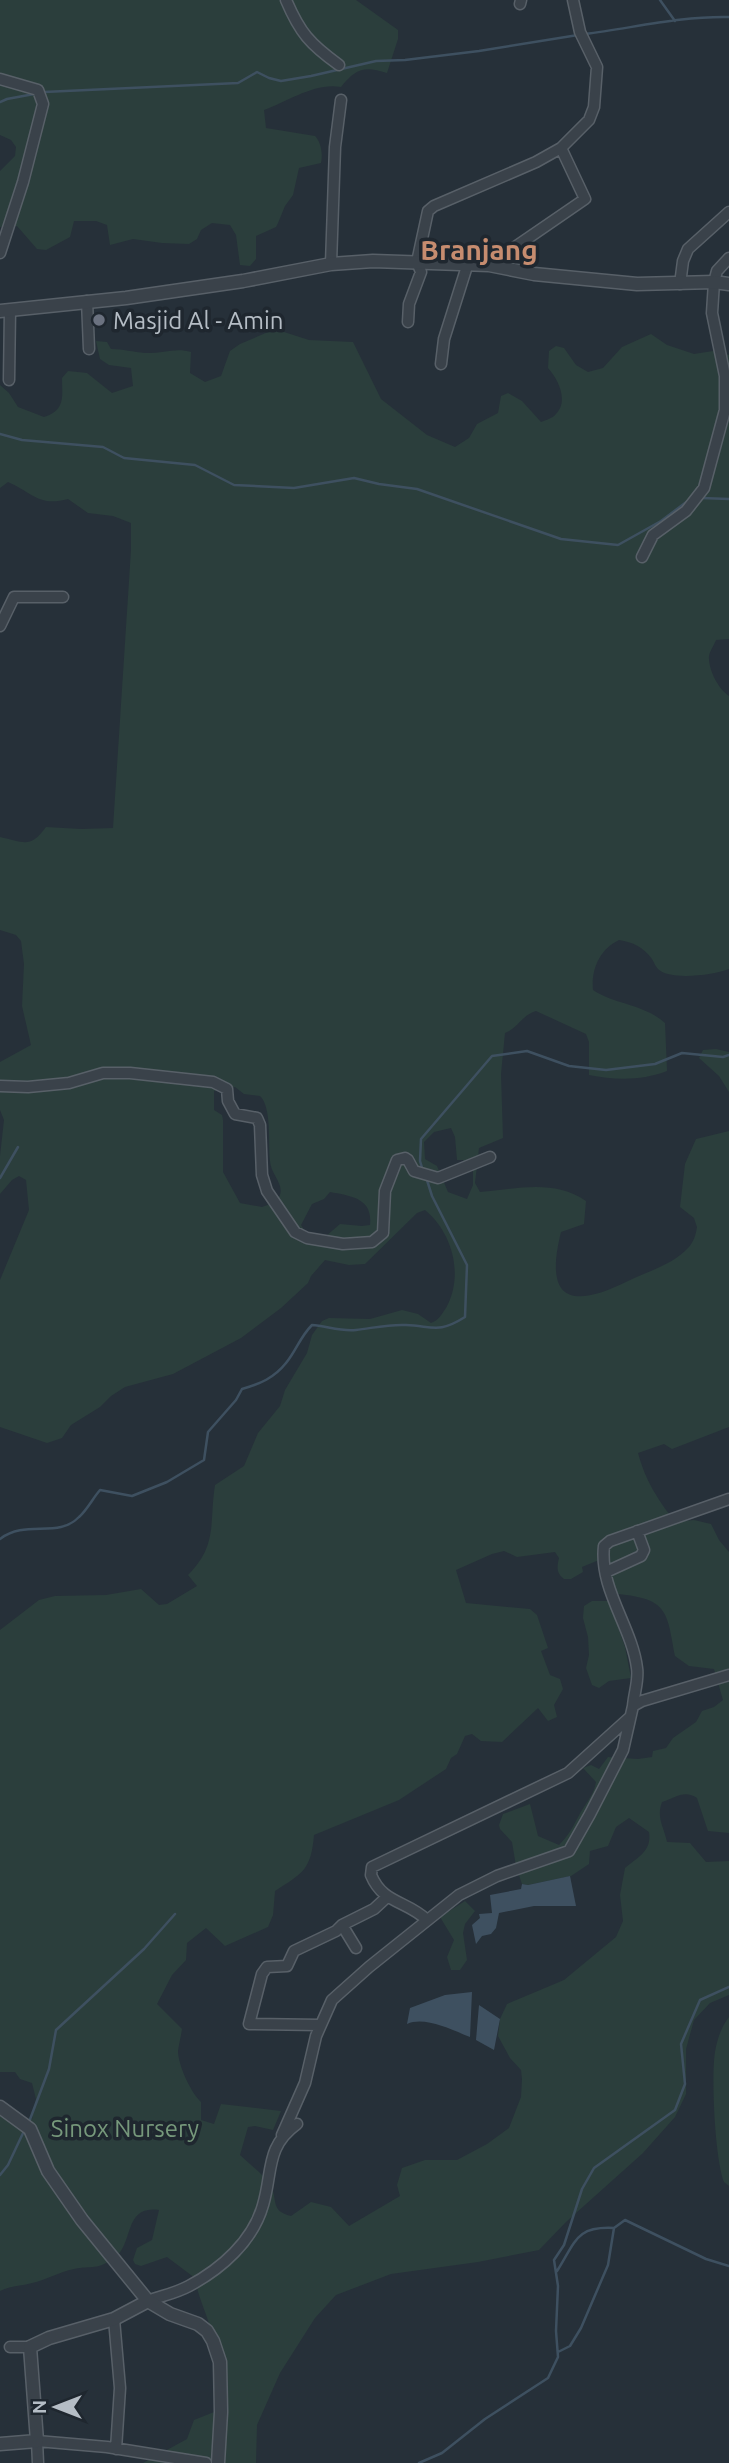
<svg xmlns="http://www.w3.org/2000/svg" width="729" height="2463" viewBox="0 0 729 2463" font-family="Ubuntu,sans-serif">
<rect width="100%" height="100%" fill="#263039"/>
<path fill="#2b3e3c" fill-rule="evenodd" d="M0 0H356L398 30V39L387 73C365 66 356 68 341 87 316 82 288 101 264 110L266 128 315 136C321 142 323 154 321 163L299 168 293 195 285 206 278 223 276 227 256 236V259L250 266 240 265 236 235 230 225 212 223 201 230 197 239 189 244 162 243 133 239 110 245 107 225 96 221H74L70 237 46 250 37 249 17 226 0 227V171L15 156 16 147 11 140 0 135Z
M268 332H284L309 340 353 342 381 399 427 435 455 447 469 438 477 424 498 413 501 396 508 393 522 401 541 422C546 420 553 418 556 414 569 401 558 379 548 368L549 351 556 346 564 348 576 365 588 372 603 368 622 347 651 334 667 345 694 354 713 351 729 355V639L716 640C714 645 710 651 709 656 708 669 718 689 729 696V969C714 975 670 981 658 969 655 966 654 962 652 959 643 947 633 942 619 940 600 949 591 969 593 990 616 1005 644 1004 665 1023L667 1071C641 1081 615 1080 589 1075V1042L586 1034 536 1011C522 1015 518 1028 505 1033L501 1074 503 1138 479 1148 475 1183 480 1192C517 1189 554 1179 586 1201L584 1224 561 1232C544 1300 570 1310 628 1281 647 1272 674 1264 689 1247 694 1241 696 1234 697 1227L694 1218 680 1207 685 1164 696 1139 729 1131V1427L672 1449 664 1444 638 1453C646 1482 657 1498 675 1522L694 1520 711 1524 719 1540 729 1552V1833L708 1831 697 1798C685 1789 674 1798 662 1802 656 1818 664 1827 667 1842L690 1843 706 1862 729 1861V1995L710 2003 694 2020 686 2049V2094L675 2117 643 2153 566 2222 539 2250 478 2262 391 2274 336 2295 315 2318 280 2373 257 2425 256 2463H143L187 2439 194 2420 214 2412C215 2386 219 2355 211 2330 206 2312 198 2297 195 2278L167 2257 141 2266 135 2264 133 2260 137 2248 152 2240 159 2210C123 2205 134 2244 115 2257 97 2271 92 2265 74 2269 59 2272 46 2280 32 2283 21 2286 10 2286 0 2291V2104L25 2118 32 2119 36 2099 32 2083 20 2079 15 2072H0V1630L39 1600 55 1596 106 1595 141 1589 159 1605 167 1604 197 1586 188 1575C218 1545 209 1523 215 1485L244 1466 258 1433 280 1406 285 1390 307 1353 312 1335 322 1321 329 1318 370 1319 402 1310 418 1314 431 1323C439 1320 441 1315 446 1308 464 1276 453 1233 425 1210L417 1213 365 1264 349 1265 325 1260 311 1276 308 1283 281 1308 241 1338 173 1374 125 1387 111 1396 100 1407 71 1425 62 1438 47 1443 0 1427V1280L29 1210 26 1180 19 1176 12 1180 0 1194V1156L4 1120 0 1110V1062L31 1045 22 1006 24 964 21 941 16 935 0 930V837C24 842 30 849 46 827L81 829 113 828 131 550V523L113 516 88 513 68 499C39 507 33 493 8 482L0 488V385L9 393 18 407 44 417C66 410 62 396 62 378L68 371 87 373 112 393 133 386 131 368 109 365 100 359 96 341 107 342 111 349C123 349 133 352 145 353 161 354 176 347 191 352L190 373 205 382 221 376 230 351 240 344ZM235 1087 244 1094 260 1096C272 1107 268 1144 270 1161 271 1177 289 1186 276 1202L262 1207 240 1203 223 1172V1120L222 1115 214 1110V1091ZM451 1128 455 1137 457 1160H463L473 1170V1185L467 1199 448 1192 437 1166 425 1159 424 1142 434 1132ZM330 1192C351 1196 373 1198 370 1225L362 1226 340 1224 325 1237 306 1233 301 1225 312 1204 324 1199ZM504 1551 517 1557 555 1552 559 1558C557 1567 556 1573 564 1579H571L583 1572 582 1567 599 1560 618 1594C667 1599 667 1610 675 1656L689 1666 714 1669 723 1700 714 1707 702 1711 696 1722 673 1738 666 1748 653 1751 652 1757 638 1759 608 1757 599 1769 591 1765 583 1768 596 1782C594 1793 590 1797 584 1807 574 1822 574 1830 559 1845L538 1836 530 1804 503 1814 499 1825 500 1829 512 1842 516 1866 522 1884 528 1885 571 1876 589 1864 590 1851 608 1846 616 1827 629 1818 649 1832C652 1851 638 1857 625 1868L620 1895 623 1921 616 1937 564 1980 507 2004 500 2019 498 2036 510 2058 521 2070 522 2079 521 2097 509 2128 487 2144 457 2160H425L402 2168 397 2185 400 2196 349 2226 331 2207 311 2202 291 2216C270 2211 278 2200 271 2187 265 2175 249 2164 240 2155L248 2127 255 2126 273 2130 281 2111 221 2104 214 2124 201 2120V2102C191 2093 178 2065 178 2051 179 2044 181 2036 182 2029L157 2004 172 1975 186 1960 187 1943 206 1928 225 1946 268 1927 273 1915 275 1891C303 1873 311 1870 314 1835L399 1800 446 1769 451 1758 457 1754 465 1736 472 1734 481 1741 502 1742 538 1708 548 1721 557 1717 554 1705 563 1689 560 1679 550 1675 541 1651 548 1648 537 1615 530 1609 466 1603 456 1570 492 1554Z
M716 1049 729 1052V1092L719 1076 699 1058 703 1050Z
M592 1601H609L625 1647 631 1678 609 1681 599 1688 592 1685 586 1668 589 1655 588 1637 583 1618 584 1606Z
M465 1901 475 1911 465 1924 463 1933 467 1960 460 1970H451L447 1957 454 1940 440 1917Z
M729 2017V2186L724 2182C715 2159 711 2077 715 2052 717 2040 721 2027 729 2017Z"/>
<path fill="#3e5060" d="M570 1876 576 1906H534L499 1913 496 1928 491 1934 482 1936 476 1944 472 1925 480 1918 479 1914 492 1913 490 1895 521 1889 522 1884 528 1885Z
M472 1992 470 2037C452 2030 425 2016 407 2024L410 2008 445 1995Z
M479 2005 500 2019 494 2050 476 2040Z"/>
<g fill="none" stroke-linecap="round" stroke-linejoin="round">
<path stroke="#3e5060" stroke-width="2.5" d="M660 0 675 21
M585 34C633 28 680 16 729 17
M44 92 238 83 257 72 269 78 281 81 311 76 376 61 405 60 479 51 578 35
M0 102 7 99 34 94
M0 434 22 440 103 447 124 458 195 465 234 485 294 488 354 478 379 484 417 489 561 539 618 545 661 521 689 500
M701 498 729 499
M423 1171 420 1161 421 1139 492 1056 527 1051 569 1066 606 1070 655 1064 682 1053 723 1057 729 1055
M0 1178 18 1147
M0 1539C26 1519 58 1539 79 1517 87 1510 93 1498 100 1490L132 1496 167 1482 204 1460 208 1432 236 1400 242 1389C260 1384 274 1378 286 1363 296 1351 300 1337 312 1325 326 1326 342 1332 356 1330 373 1328 389 1324 406 1325 433 1326 438 1334 465 1317L467 1265 432 1196 426 1177
M29 2122 49 2069 56 2030 144 1949 175 1914
M0 2175 8 2165 24 2131
M557 2271C576 2241 576 2226 614 2228L625 2220 706 2259 729 2266
M558 2352 570 2346 581 2328 608 2265 614 2228
M419 2463 442 2453 485 2419 548 2378 558 2357 556 2331 558 2286 554 2260 564 2245 582 2189 594 2168 675 2110 685 2084 681 2044 700 2000 729 1987"/>
<defs>
<path id="minor" d="M286 0C300 33 310 44 339 65
M520 4 521 0
M0 79 38 90 43 104 23 182 0 253
M331 264 335 147 341 100
M489 265 585 199 561 148
M680 284 683 261 688 249 729 212
M87 301 89 349
M408 322 409 304 421 272 417 262 428 211 434 206 536 162 561 148 589 120 594 107 597 67 580 32 573 0
M441 364 444 339 468 263
M9 380 10 310
M642 557 653 535 686 511 704 488 725 410V376L712 313 714 282 717 271 729 258
M0 626 14 597H63
M0 1086 28 1087 69 1083 103 1073H130L213 1082 227 1089 228 1101 235 1114 257 1118 260 1125 262 1175 267 1191 295 1232 307 1238 343 1244 372 1242 383 1233 385 1191 397 1160 405 1158 408 1160 414 1171 438 1178 490 1157
M606 1572 641 1556 644 1550 637 1531
M633 1706C634 1693 639 1680 637 1668 632 1627 599 1589 604 1546L610 1541 729 1499
M427 1920C406 1900 383 1904 371 1875L372 1867 568 1773 629 1718
M342 1925 356 1948
M320 2025 249 2024 262 1974 267 1967 287 1966 294 1951 336 1931 342 1925 374 1909 387 1897
M282 2135 305 2083 316 2036 332 2000 369 1967 459 1895 497 1876 569 1851 590 1814 623 1750 633 1706 642 1701 729 1675
M148 2301C161 2296 176 2293 189 2286 221 2269 253 2241 263 2205 273 2172 265 2147 297 2124
M114 2319 120 2388 116 2449
M10 2347H30
M38 2463 37 2441 107 2447 206 2463"/>
<path id="tertiary" d="M0 311 126 298 243 281 331 264 373 261 489 265 534 274 637 284 714 282 729 284
M0 2107 30 2129 48 2171 82 2220 148 2301 170 2314 198 2324 207 2331 213 2341 220 2362 221 2412 218 2463
M0 2444 37 2441 30 2347 49 2338 114 2319 148 2301"/>
</defs>
<use href="#minor" stroke="#586068" stroke-width="13"/>
<use href="#tertiary" stroke="#586068" stroke-width="15"/>
<use href="#minor" stroke="#3a424a" stroke-width="10"/>
<use href="#tertiary" stroke="#3a424a" stroke-width="12"/>
</g>
<circle fill="#6b7280" stroke="#1f272f" stroke-width="2.5" cx="99" cy="320" r="7"/>
<g text-anchor="middle" dominant-baseline="central" stroke-width="7" stroke-linejoin="round" paint-order="stroke">
<g font-size="24" fill="#b5bdc5" stroke="#1f272f" text-anchor="start">
<text x="113" y="320">Masjid Al - Amin</text>
</g>
<g font-size="24" fill="#76987b" stroke="#1f272f">
<text x="125" y="2128">Sinox Nursery</text>
</g>
<g font-size="28" font-weight="bold" fill="#c68c6f" stroke="#1f272f">
<text x="479" y="249">Branjang</text>
</g>
</g>
<g transform="translate(56 2407) rotate(270)" stroke="#1f272f" stroke-width="5" paint-order="stroke">
<path d="M0-5L12 26L0 18L-12 26Z" fill="#b5bdc5"/>
<text y="-10" font-size="19" font-weight="bold" text-anchor="middle" fill="#b5bdc5">N</text>
</g>
</svg>
